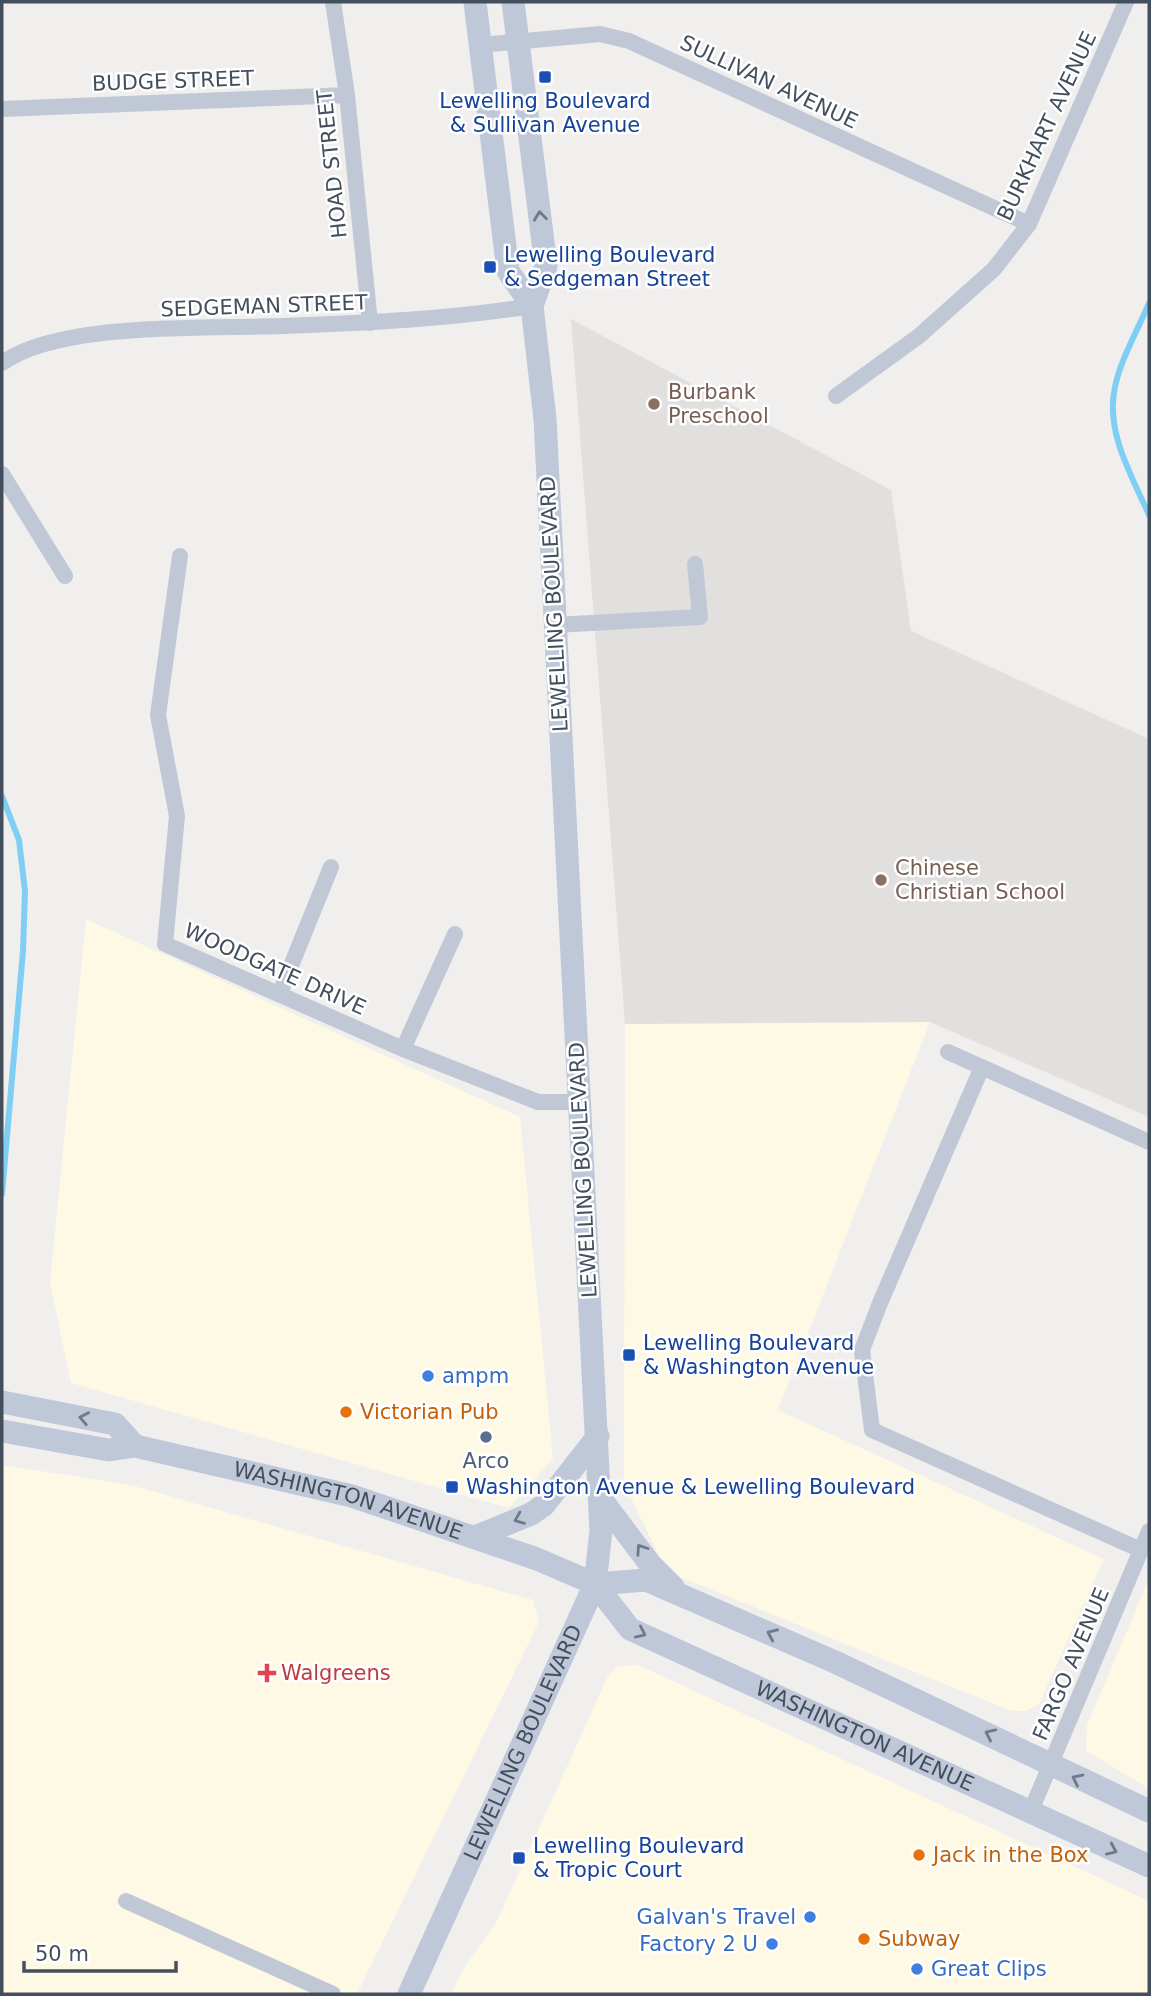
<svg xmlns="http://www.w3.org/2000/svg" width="1151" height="1996" viewBox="0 0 1151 1996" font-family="'DejaVu Sans',sans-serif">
<rect width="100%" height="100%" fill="#f1eeee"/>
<path fill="#fef9e5" d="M86 919 520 1117 553 1459 509 1508 71 1383 50 1283Z
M930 1022 778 1410 1104 1559 1039 1704 1025 1711H1012L667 1572 624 1484 625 1024Z
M2 1465 131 1485 533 1600 539 1622 357 1994H2Z
M1149 1579V1789L1086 1750 1087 1725Z
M638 1665 1149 1901V1994H451L461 1972 496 1923 608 1676 618 1666Z"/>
<path fill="#e2dfdf" d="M571 319 891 490 911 631 1149 739V1117L930 1022 625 1024Z"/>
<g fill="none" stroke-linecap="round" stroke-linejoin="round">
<path stroke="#7fcff5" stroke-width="6" d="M1149 303C1138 330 1121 358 1115 387 1105 432 1132 476 1149 515
M2 796 19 840 25 891 23 951 2 1194"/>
<path stroke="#c0c8d5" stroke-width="16" d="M333 2 347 95 370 323
M480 45 600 34 629 41 1029 224
M2 109 347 95
M2 363C61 321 209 329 283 326 366 323 450 319 532 306
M836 396 919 336 994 269 1029 224 1126 2
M2 474 65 576
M180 556 158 715 177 816 165 944 403 1049 538 1102H579
M555 625 700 617 695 564
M280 993 331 867
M403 1049 455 934
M948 1052 1149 1142
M982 1067 880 1303 862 1350 872 1430 1141 1550
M1030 1813 1149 1531
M126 1901 333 1994"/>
<g stroke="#bec8d9" stroke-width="23">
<path d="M475 2 508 271 532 306"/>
<path d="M2 1402 115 1424 135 1446"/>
<path id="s1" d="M2 1431 109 1450 135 1446 352 1496 537 1559 595 1584 646 1580 835 1662 1149 1811"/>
<path d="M601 1499 650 1564 673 1587"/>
<path d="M475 1537 531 1514 544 1505 598 1436"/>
<path id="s2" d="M595 1584 630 1629 1149 1866"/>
<path id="s3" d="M409 1994 595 1584 601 1531 545 419 532 306 546 266 513 2"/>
</g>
</g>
<defs><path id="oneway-chevron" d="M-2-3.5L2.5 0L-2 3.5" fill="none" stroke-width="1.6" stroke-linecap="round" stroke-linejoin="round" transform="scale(1.75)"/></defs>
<g stroke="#6f7988">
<use href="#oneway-chevron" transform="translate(540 216) rotate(-97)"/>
<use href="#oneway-chevron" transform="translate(84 1418) rotate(-169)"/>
<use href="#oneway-chevron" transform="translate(519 1519) rotate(158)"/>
<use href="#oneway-chevron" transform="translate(641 1549) rotate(-124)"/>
<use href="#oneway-chevron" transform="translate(641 1633) rotate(25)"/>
<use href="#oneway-chevron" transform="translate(772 1634) rotate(-156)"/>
<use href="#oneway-chevron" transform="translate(990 1734) rotate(-155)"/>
<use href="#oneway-chevron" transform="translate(1077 1779) rotate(-154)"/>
<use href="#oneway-chevron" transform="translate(1112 1850) rotate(24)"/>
</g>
<g fill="#1a4fb4" stroke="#fff" stroke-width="2.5">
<rect x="538" y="70" width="14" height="14" rx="3.5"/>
<rect x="483" y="260" width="14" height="14" rx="3.5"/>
<rect x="622" y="1348" width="14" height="14" rx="3.5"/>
<rect x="445" y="1480" width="14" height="14" rx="3.5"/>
<rect x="512" y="1851" width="14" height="14" rx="3.5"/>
</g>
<g fill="#8d6e63" stroke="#fff" stroke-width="2.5">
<circle cx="654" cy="404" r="7"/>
<circle cx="881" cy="880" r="7"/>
</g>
<g fill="#3f7fe0" stroke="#fff" stroke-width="2.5">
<circle cx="428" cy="1376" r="7"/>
<circle cx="810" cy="1917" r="7"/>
<circle cx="772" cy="1944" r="7"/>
<circle cx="917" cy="1969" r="7"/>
</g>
<g fill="#e8710a" stroke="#fff" stroke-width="2.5">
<circle cx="346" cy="1412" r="7"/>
<circle cx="919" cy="1855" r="7"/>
<circle cx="864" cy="1939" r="7"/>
</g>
<circle fill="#5c6f8a" stroke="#fff" stroke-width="2.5" cx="486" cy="1437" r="7"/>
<path fill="#e0444e" stroke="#fff" stroke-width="2.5" d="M263.5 1662.5h7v7h7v7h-7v7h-7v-7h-7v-7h7z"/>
<g text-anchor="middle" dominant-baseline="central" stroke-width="5" stroke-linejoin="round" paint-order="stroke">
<g font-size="21" fill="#444f5d" stroke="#fff">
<text transform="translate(173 81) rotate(-2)">BUDGE STREET</text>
<text transform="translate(769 82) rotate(25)">SULLIVAN AVENUE</text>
<text transform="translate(1047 126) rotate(-65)">BURKHART AVENUE</text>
<text transform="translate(332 164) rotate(-96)">HOAD STREET</text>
<text transform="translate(264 306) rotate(-2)">SEDGEMAN STREET</text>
<text transform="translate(554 604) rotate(-93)">LEWELLING BOULEVARD</text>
<text transform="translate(275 969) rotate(24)">WOODGATE DRIVE</text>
<text transform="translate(583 1170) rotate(-93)">LEWELLING BOULEVARD</text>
<text stroke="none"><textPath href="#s1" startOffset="355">WASHINGTON AVENUE</textPath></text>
<text transform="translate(1071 1664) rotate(-67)">FARGO AVENUE</text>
<text stroke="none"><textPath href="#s2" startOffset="315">WASHINGTON AVENUE</textPath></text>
<text stroke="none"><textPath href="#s3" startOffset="276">LEWELLING BOULEVARD</textPath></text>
</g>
<g font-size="21" fill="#164399" stroke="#fff" text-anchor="start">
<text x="545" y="101" text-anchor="middle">Lewelling Boulevard<tspan x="545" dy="24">&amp; Sullivan Avenue</tspan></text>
<text x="504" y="255">Lewelling Boulevard<tspan x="504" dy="24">&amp; Sedgeman Street</tspan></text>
<text x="643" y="1343">Lewelling Boulevard<tspan x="643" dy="24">&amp; Washington Avenue</tspan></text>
<text x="466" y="1487">Washington Avenue &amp; Lewelling Boulevard</text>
<text x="533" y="1846">Lewelling Boulevard<tspan x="533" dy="24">&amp; Tropic Court</tspan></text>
</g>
<g font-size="21" fill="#785e54" stroke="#fff" text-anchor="start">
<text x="668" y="392">Burbank<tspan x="668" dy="24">Preschool</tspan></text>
<text x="895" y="868">Chinese<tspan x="895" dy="24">Christian School</tspan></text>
</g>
<g font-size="21" fill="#366cbe" stroke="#fff" text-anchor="start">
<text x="442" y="1376">ampm</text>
<text x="796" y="1917" text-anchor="end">Galvan's Travel</text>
<text x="758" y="1944" text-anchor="end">Factory 2 U</text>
<text x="931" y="1969">Great Clips</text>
</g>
<g font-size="21" fill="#c56008" stroke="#fff" text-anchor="start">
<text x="360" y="1412">Victorian Pub</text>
<text x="933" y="1855">Jack in the Box</text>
<text x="878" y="1939">Subway</text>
</g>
<g font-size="21" fill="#4e5e75" stroke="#fff">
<text x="486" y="1461">Arco</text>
</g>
<g font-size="21" fill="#be3a42" stroke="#fff" text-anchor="start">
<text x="281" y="1673">Walgreens</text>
</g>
</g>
<rect width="1151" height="1996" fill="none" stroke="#444f5d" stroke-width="7"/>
<path d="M24 1961v10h152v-10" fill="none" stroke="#444f5d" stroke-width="3.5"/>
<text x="35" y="1961" font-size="21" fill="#444f5d" stroke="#ffffff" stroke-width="5" paint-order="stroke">50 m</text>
</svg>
